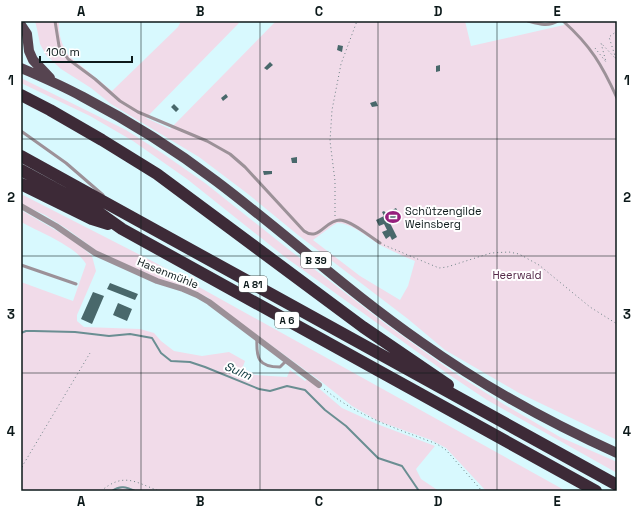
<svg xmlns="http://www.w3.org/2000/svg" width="638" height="512" viewBox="0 0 638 512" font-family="'Space Grotesk',sans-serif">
<rect width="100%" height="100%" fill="#d8f9fe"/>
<path fill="#f1dbe9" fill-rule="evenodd" d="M35 21H59C58 34 62 46 69 56L112 91 178 27 181 21H237L239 23 146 118 170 129 276 21H465L471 46 564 25 565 21H617V440L519 393 445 350 408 319 298 235 248 194 199 157 111 104 91 88 61 69 46 55 40 44 37 29ZM337 223C351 222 371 240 384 247 394 252 405 257 415 261L408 286 400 300 360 276 313 240 332 226Z
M21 78 126 130 162 153 205 183 292 252 387 325 453 372 505 405 560 437 617 462V473L487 400 448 374 285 257 187 179 133 141 90 116 21 83Z
M21 194 154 262 566 491H486L446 448 431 440 378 421 352 406 323 383 231 316 207 297 157 279 97 251 67 229 45 215 21 204Z
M21 210 76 242 92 256 96 271 77 315V321L84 327 140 329 154 333 161 341 174 351 202 356 229 352 245 361 242 369 255 375 287 377 290 370 305 381 308 379 342 408 377 424 435 446 416 469 421 479 439 491H21V282L73 301 86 264C76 246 39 232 21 222Z"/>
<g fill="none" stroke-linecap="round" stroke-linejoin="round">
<path stroke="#6a8e92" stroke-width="2" d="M21 333 26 331H34L75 332 109 336 130 334 152 338 161 353 171 361 190 362 205 367 259 389 270 391 287 386 305 390 325 410 346 426 378 458 402 466 419 491
M112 491C120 485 126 487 135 491"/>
</g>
<path fill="#49686b" d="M338 45 343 46 342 52 337 50Z
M270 62 273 65 267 70 264 68Z
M440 65V71L436 72V66Z
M226 94 228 97 223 101 221 98Z
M376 101 378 106 372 107 370 103Z
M174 104 179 109 176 112 171 107Z
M297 157V163H292L291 158Z
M263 171H272V174L264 175Z
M396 208 400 215 389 221 397 237 392 240 390 236 386 239 382 232 387 230 384 224 379 226 376 220 384 216 382 212 384 211 386 213Z
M110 283 138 294 135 300 107 289Z
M93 292 104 296 92 324 81 319Z
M118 303 132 309 127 321 113 315Z"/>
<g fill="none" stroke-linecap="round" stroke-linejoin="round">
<path stroke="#6d8386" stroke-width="1" stroke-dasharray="1 3" stroke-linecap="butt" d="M595 48 606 62 601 43 616 59 609 37 617 31
M335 216V181L330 141 332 110 341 64 357 21
M384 245 439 268 447 267 491 253 509 252 519 254 539 265 590 307 617 324
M324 389C359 417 395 428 437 444L446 450 482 491
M21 471 23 465 90 353
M101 491C124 472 135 482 159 491"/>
<path stroke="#9c9198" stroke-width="3" d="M55 21 59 46 68 59 95 79 120 101 138 112 207 141 230 154 245 167 304 231C319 242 325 220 340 220 352 221 369 236 380 243
M528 21C539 24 548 27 558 21
M563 21C591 46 602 65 617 98
M21 131 66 163 103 195
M21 265 76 284
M257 338C256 358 258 367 280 367L287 360"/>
<path stroke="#9c9198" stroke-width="6" d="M21 206 56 226 95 253 157 281 183 289 197 295 209 302 319 385"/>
<path stroke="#564450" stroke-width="10" d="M21 25 27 34 29 51 33 60 50 78
M21 68C42 77 63 86 83 97 129 121 174 149 216 181 285 233 350 293 421 342 483 386 548 422 617 453"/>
<path stroke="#3d2a37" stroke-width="12" d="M21 95 50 110 102 140 157 174 363 327 448 385
M21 156 617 485
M21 170 98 212 122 229 596 491
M21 184 92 219 108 224"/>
</g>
<path fill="none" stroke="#0c191a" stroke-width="1" stroke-opacity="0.55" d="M141 21V491M260 21V491M378 21V491M497 21V491M21 139H617M21 256H617M21 373H617"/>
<defs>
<symbol id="stadium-bare" viewBox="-9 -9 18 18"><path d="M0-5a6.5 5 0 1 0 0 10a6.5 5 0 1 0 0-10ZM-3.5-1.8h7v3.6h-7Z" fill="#96207d" stroke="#fff" stroke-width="2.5" paint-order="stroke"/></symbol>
</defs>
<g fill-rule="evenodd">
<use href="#stadium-bare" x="382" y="206" width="22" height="22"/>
</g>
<g text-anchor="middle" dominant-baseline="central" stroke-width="4" stroke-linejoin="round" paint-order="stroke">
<g fill="#fff" stroke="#555e5f" stroke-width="1">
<rect x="301" y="252" width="30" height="16" rx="3"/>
<rect x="239" y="276" width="28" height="16" rx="3"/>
<rect x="275" y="312" width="24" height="16" rx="3"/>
</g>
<g font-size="10" font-weight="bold" fill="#0c191a">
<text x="316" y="260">B 39</text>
<text x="253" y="284">A 81</text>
<text x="287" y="320">A 6</text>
</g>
<g font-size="11" fill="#0c191a" stroke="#fff" text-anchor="start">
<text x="405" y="211">Schützengilde<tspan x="405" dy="13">Weinsberg</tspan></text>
</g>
<g font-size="11" fill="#0c191a" stroke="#fff">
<text transform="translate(168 273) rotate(22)">Hasenmühle</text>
</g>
<g font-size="11" fill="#542848" stroke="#fff">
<text x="517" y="275">Heerwald</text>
</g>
<g font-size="12" font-style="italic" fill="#012f34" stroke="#fff">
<text transform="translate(238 371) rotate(23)">Sulm</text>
</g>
</g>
<rect width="638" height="512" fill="none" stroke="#ffffff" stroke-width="44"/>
<path d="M40 56v6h92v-6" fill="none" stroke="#0c191a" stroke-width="2"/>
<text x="46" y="56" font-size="12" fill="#0c191a" stroke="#ffffff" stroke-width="3" paint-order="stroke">100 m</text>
<rect x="22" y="22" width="594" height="468" fill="none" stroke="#0c191a" stroke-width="1.5"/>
<g font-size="13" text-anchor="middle" font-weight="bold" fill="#0c191a">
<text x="81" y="16">A</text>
<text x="200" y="16">B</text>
<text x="319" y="16">C</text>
<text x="438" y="16">D</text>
<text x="557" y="16">E</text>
<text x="11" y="85">1</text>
<text x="627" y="85">1</text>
<text x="11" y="202">2</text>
<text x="627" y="202">2</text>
<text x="11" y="319">3</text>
<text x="627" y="319">3</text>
<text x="11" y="436">4</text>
<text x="627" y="436">4</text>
<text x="81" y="506">A</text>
<text x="200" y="506">B</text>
<text x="319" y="506">C</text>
<text x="438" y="506">D</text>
<text x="557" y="506">E</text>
</g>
</svg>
